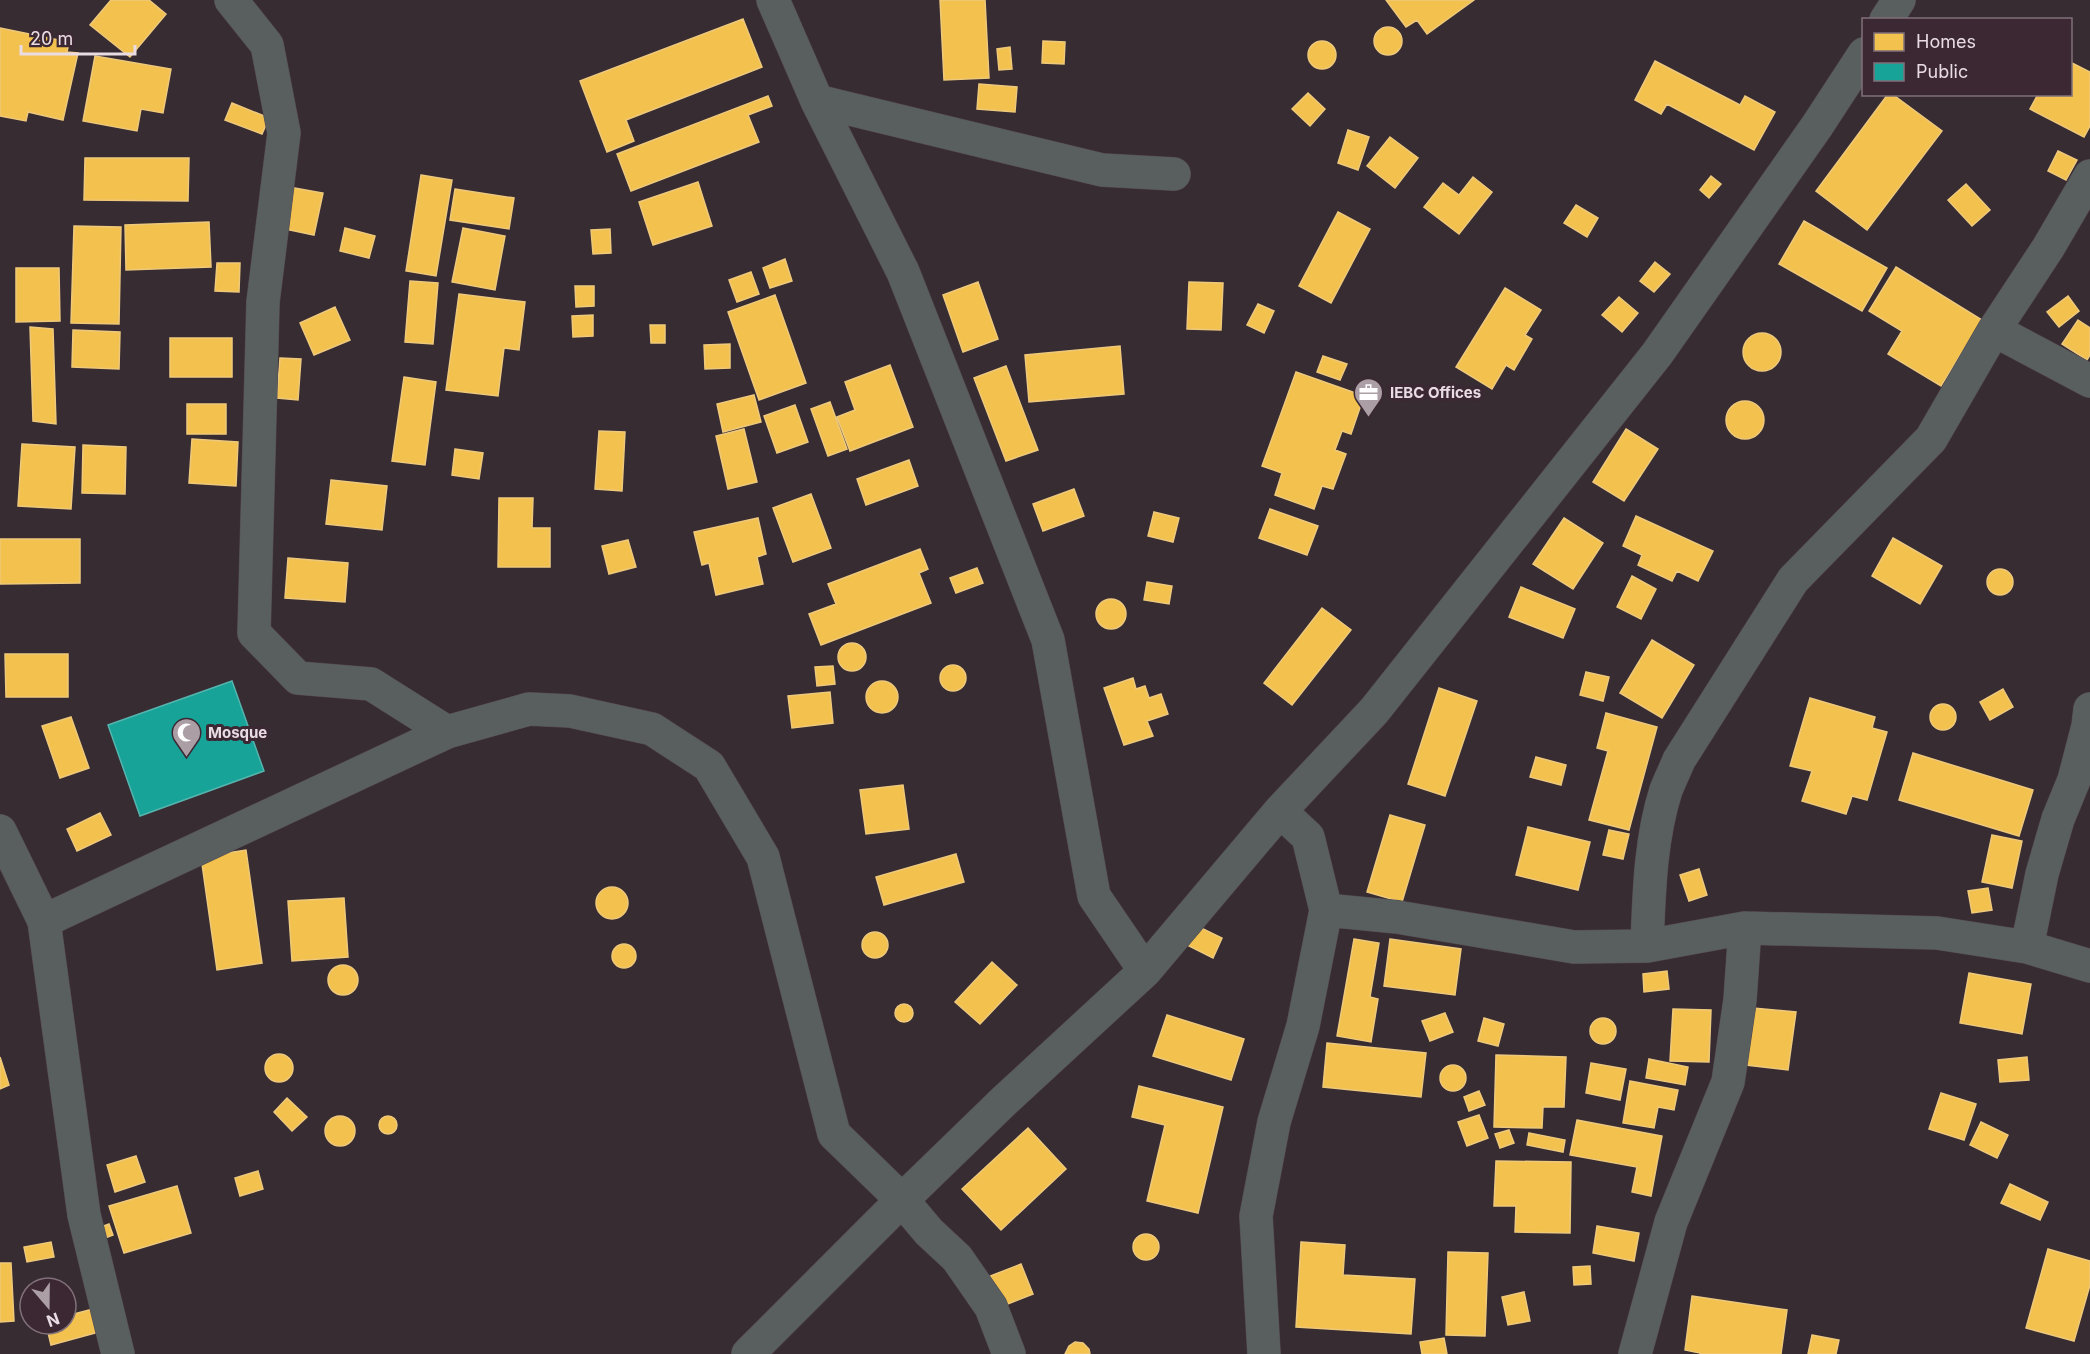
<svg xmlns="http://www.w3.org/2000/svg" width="2090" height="1354" viewBox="0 0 2090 1354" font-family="Inter,sans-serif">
<rect width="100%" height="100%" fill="#372c32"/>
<path fill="#f2c14e" stroke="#efc97b" stroke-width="1.5" d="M111 0H149L166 14 130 57 90 25Z
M940 0H985L989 78 944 80Z
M1386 0H1474L1427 34 1417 20 1406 27Z
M743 19 762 67 626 120 634 141 607 152 580 81Z
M1374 41a14 14 0 1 1 28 0a14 14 0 1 1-28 0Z
M0 28 69 42 67 52 78 53 63 120 28 112 26 121 0 116Z
M1308 55a14 14 0 1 1 28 0a14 14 0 1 1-28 0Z
M1043 41 1065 42 1064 64 1042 63Z
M1010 47 1012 69 999 70 997 49Z
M95 56 171 69 163 113 141 109 137 131 83 121Z
M1655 61 1740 105 1745 96 1775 112 1754 150 1667 104 1661 114 1635 100Z
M2070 62 2090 72V126L2084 137 2030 109 2038 94H2070Z
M979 84 1017 87 1015 112 977 109Z
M1308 93 1325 109 1310 126 1292 109Z
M1888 94H1892L1942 131 1867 230 1816 191Z
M768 96 772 106 748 115 759 142 631 191 617 154Z
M232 103 269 118 262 134 225 120Z
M1348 130 1369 137 1358 170 1338 163Z
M1390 137 1418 158 1395 188 1367 166Z
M2058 151 2077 160 2066 180 2048 171Z
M85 158H189L188 201 84 200Z
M421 175 452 180 436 276 406 271Z
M1711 176 1721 184 1709 198 1700 190Z
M1473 177 1492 192 1459 234 1424 207 1443 183 1459 195Z
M698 182 712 226 653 245 639 202Z
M1966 184 1990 210 1972 226 1948 200Z
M289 187 323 193 314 235 280 228Z
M455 189 514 198 509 229 450 220Z
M1576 205 1598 218 1587 237 1564 223Z
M1338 212 1370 229 1331 303 1299 286Z
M1804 221 1887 268 1862 311 1779 264Z
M209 222 211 267 126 270 125 225Z
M74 226 121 227 119 324 71 323Z
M345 228 375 236 369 258 340 251Z
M463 228 505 236 495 290 452 282Z
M610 229 611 253 593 254 591 230Z
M785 259 792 281 770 288 763 268Z
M1655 262 1670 274 1654 292 1640 281Z
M217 263H240L239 292 215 291Z
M1896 267 1982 320 1941 386 1888 354 1902 331 1869 311Z
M16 268H59L60 321 16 322Z
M751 272 759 294 737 302 729 280Z
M410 281 438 283 433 344 405 342Z
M978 282 998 339 963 352 943 295Z
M1189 282 1223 283 1221 330 1187 329Z
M575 286H594V306L576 307Z
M1505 288 1541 310 1525 335 1532 339 1514 370 1506 365 1492 389 1456 367Z
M459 294 525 302 519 350 504 348 498 396 446 390Z
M775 295 806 383 759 400 728 312Z
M2068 296 2079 311 2059 327 2047 312Z
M1619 297 1638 313 1622 332 1602 315Z
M1258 304 1274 311 1264 333 1247 325Z
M335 307 350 340 314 355 300 323Z
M593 315V336L573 337 572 316Z
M2078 320 2090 328V355L2087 360 2062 344Z
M650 325H665V343H651Z
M30 327 53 329 56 424 33 421Z
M73 330 120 332 119 369 72 367Z
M1743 352a19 19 0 1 1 38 0a19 19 0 1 1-38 0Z
M170 338H232V377H170Z
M730 344V368L705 369 704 345Z
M1120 346 1124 394 1029 402 1025 355Z
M1323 356 1347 364 1340 380 1317 372Z
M280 358 301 359 298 400 277 398Z
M890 365 913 427 850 451 837 417 855 410 845 382Z
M1006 366 1038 450 1006 461 974 378Z
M1296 372 1364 396 1351 434 1342 431 1335 450 1346 454 1333 489 1322 486 1314 509 1275 495 1282 473 1262 466Z
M404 377 436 382 425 465 392 461Z
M754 395 761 422 723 432 717 404Z
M1726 420a19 19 0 1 1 38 0a19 19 0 1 1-38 0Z
M830 402 847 449 828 456 811 409Z
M187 404H226V434H187Z
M795 405 808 442 777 453 764 416Z
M744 429 757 482 728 489 716 436Z
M1626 429 1658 449 1624 501 1593 482Z
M599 431 625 432 622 491 595 489Z
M192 439 238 442 236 486 189 483Z
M22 444 75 447 71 509 18 506Z
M83 445 126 447 125 494 82 493Z
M455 449 483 453 479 479 452 475Z
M909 460 918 486 866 505 857 479Z
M331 480 387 486 382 530 326 524Z
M1074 489 1084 516 1043 531 1033 504Z
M811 494 831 548 793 562 773 508Z
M499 498H533L532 528H550V567H498Z
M1270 509 1318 526 1307 555 1259 538Z
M1154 512 1179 518 1173 542 1148 536Z
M1636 516 1713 551 1698 581 1677 571 1672 581 1638 565 1642 555 1623 546Z
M758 518 766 554 757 557 763 584 716 595 709 563 702 565 694 532Z
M1564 518 1603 543 1573 589 1533 564Z
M1893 538 1942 566 1920 604 1872 576Z
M0 539H80V583L0 584Z
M628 540 636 567 609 574 602 546Z
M920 549 928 569 919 573 931 603 821 645 809 614 836 604 828 584Z
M288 558 348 563 345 602 285 598Z
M977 568 983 583 956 593 950 578Z
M1987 582a13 13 0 1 1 26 0a13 13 0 1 1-26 0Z
M1632 576 1656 589 1641 619 1617 607Z
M1147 582 1172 586 1169 604 1144 600Z
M1521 587 1575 609 1563 638 1509 617Z
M1096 614a15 15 0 1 1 30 0a15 15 0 1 1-30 0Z
M1322 608 1351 630 1292 705 1264 683Z
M1652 640 1694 665 1662 718 1620 693Z
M838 657a14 14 0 1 1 28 0a14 14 0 1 1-28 0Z
M5 654H68V697H6Z
M940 678a13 13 0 1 1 26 0a13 13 0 1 1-26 0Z
M833 666 835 684 817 686 815 667Z
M1586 672 1609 677 1603 701 1580 695Z
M1133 678 1136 689 1145 686 1149 698 1161 694 1168 714 1147 721 1153 736 1124 745 1104 688Z
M866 697a16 16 0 1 1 32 0a16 16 0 1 1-32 0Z
M1439 688 1477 701 1445 796 1408 784Z
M2003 689 2013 707 1990 720 1980 702Z
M830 692 833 723 792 728 788 696Z
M1810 698 1875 717 1872 728 1887 732 1867 800 1852 796 1846 814 1802 801 1812 771 1790 766Z
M1930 717a13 13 0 1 1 26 0a13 13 0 1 1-26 0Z
M1606 713 1657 727 1629 830 1589 820 1608 751 1597 748Z
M71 717 89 768 60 778 42 726Z
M1913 753 2033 790 2019 836 1899 800Z
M1536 757 1566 765 1561 785 1530 777Z
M903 785 909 829 866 834 860 790Z
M100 813 111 835 77 851 67 829Z
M1390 815 1425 825 1402 902 1367 892Z
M1528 827 1590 842 1578 890 1516 875Z
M1609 830 1629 834 1623 859 1603 855Z
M1992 835 2022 841 2012 888 1982 882Z
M246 850 262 963 217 970 201 857Z
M956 854 964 882 884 905 876 877Z
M1699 869 1707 895 1689 901 1680 875Z
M596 903a16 16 0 1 1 32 0a16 16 0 1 1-32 0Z
M1988 888 1992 910 1972 913 1968 891Z
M344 898 348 957 292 961 288 901Z
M1197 926 1222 938 1213 958 1187 945Z
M862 945a13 13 0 1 1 26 0a13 13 0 1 1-26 0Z
M1354 939 1379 943 1370 997 1378 999 1371 1042 1337 1036Z
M1390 939 1461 949 1455 995 1384 986Z
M612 956a12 12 0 1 1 24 0a12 12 0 1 1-24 0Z
M992 962 1017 985 980 1024 955 1002Z
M328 980a15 15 0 1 1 30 0a15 15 0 1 1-30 0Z
M1667 971 1669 989 1644 992 1643 974Z
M1969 973 2031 984 2022 1034 1960 1023Z
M895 1013a9 9 0 1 1 18 0a9 9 0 1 1-18 0Z
M1753 1008 1796 1012 1788 1070 1746 1065Z
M1673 1009 1711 1010 1709 1062 1670 1061Z
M1445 1013 1453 1032 1430 1041 1422 1021Z
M1167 1015 1244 1039 1231 1080 1153 1056Z
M1484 1018 1504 1024 1498 1046 1478 1041Z
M1590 1031a13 13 0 1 1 26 0a13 13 0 1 1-26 0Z
M1327 1043 1426 1053 1421 1097 1323 1087Z
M265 1068a14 14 0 1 1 28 0a14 14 0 1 1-28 0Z
M1496 1055 1566 1057 1564 1107H1543L1542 1128 1494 1127Z
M0 1057 9 1085 0 1089Z
M2027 1057 2029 1080 2000 1082 1998 1060Z
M1649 1059 1688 1067 1685 1085 1646 1078Z
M1591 1063 1626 1069 1620 1100 1586 1093Z
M1440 1078a13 13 0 1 1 26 0a13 13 0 1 1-26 0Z
M1630 1081 1678 1090 1674 1110 1658 1107 1654 1128 1623 1123Z
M1139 1086 1223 1107 1198 1213 1147 1201 1165 1125 1132 1117Z
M1479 1091 1485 1105 1469 1111 1464 1097Z
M1941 1093 1976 1104 1964 1140 1929 1129Z
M287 1098 307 1117 292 1131 274 1112Z
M1479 1115 1488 1138 1467 1146 1458 1122Z
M325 1131a15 15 0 1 1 30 0a15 15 0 1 1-30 0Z
M379 1125a9 9 0 1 1 18 0a9 9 0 1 1-18 0Z
M1577 1120 1662 1136 1651 1196 1632 1192 1637 1167 1570 1155Z
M1981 1122 2008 1135 1997 1158 1970 1145Z
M1028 1128 1066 1169 1001 1230 962 1189Z
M1509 1130 1514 1143 1500 1148 1495 1134Z
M1529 1133 1565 1140 1563 1152 1527 1145Z
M136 1156 145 1182 115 1192 107 1165Z
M1496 1161 1571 1162 1570 1233 1515 1232 1516 1206H1494Z
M258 1171 263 1189 240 1196 235 1178Z
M2010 1184 2048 1202 2040 1220 2001 1203Z
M177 1186 191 1233 124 1253 109 1206Z
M109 1224 113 1235 94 1242 90 1231Z
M1597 1226 1639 1233 1634 1261 1593 1253Z
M1133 1247a13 13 0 1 1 26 0a13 13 0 1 1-26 0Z
M51 1242 54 1257 27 1262 24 1247Z
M1301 1242 1345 1245 1343 1275 1415 1279 1411 1334 1296 1327Z
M2048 1249 2090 1261V1285L2074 1341 2026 1328Z
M1448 1252 1488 1253 1485 1336 1446 1335Z
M0 1263H11L14 1321 0 1322Z
M1021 1264 1033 1294 1000 1307 988 1277Z
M1590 1266 1591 1284 1574 1285 1573 1267Z
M1524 1292 1530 1321 1508 1325 1502 1297Z
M1692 1296 1787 1310 1781 1354H1700V1353L1685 1350Z
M93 1309 99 1332 51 1345 46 1324H66V1316Z
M1812 1335 1839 1340 1836 1354H1808Z
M1444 1338 1447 1354H1422L1420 1342Z
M1075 1342 1083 1343 1089 1349 1090 1354H1065L1069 1346Z"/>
<path fill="#17a398" stroke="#56b4ae" stroke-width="1.5" d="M232 681 264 771 140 816 108 725Z"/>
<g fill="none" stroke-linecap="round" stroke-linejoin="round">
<defs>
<path id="minor" d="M231 0 267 45 284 133 263 302 254 633 298 678 371 684 447 732
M773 0 817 101 903 272 1048 640 1094 896 1145 971
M1886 20 1899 0
M817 101 1102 170 1174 174
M1994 330 2090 381
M0 831 44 921 84 1215 118 1354
M1326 910 1397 917 1574 947 1647 946 1745 928 1937 933 2027 947 2090 966
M44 921 447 732 529 709 570 711 652 729 709 766 763 857 834 1134 902 1200 929 1232 957 1258 991 1307 1009 1354
M1647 946C1649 895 1650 840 1666 790 1670 780 1675 770 1679 760L1793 580 1931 439 1994 330 2048 248 2090 176
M2027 947 2042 874 2058 819 2074 780 2088 726 2090 709
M748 1354 902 1200 1004 1101 1145 971 1280 811 1374 711 1657 354 1817 126 1864 54
M1264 1354 1256 1216 1274 1122 1303 1026 1326 910 1308 837 1280 811
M1635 1354 1671 1222 1728 1082 1740 1000 1745 928"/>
</defs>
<use href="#minor" stroke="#53494e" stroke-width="34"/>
<use href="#minor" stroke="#595e5e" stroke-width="33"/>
</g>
<defs>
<symbol id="office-pin" viewBox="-11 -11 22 30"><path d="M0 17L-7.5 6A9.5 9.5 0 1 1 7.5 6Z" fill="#ab9ea5" stroke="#3b2833"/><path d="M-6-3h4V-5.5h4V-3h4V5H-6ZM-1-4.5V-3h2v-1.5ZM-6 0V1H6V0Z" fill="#fff"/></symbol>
<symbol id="mosque-pin" viewBox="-11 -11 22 30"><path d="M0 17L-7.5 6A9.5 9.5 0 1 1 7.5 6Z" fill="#ab9ea5" stroke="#3b2833"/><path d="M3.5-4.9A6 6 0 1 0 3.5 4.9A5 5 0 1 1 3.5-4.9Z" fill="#fff"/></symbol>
</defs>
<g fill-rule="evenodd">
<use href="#office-pin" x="1352" y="376" width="33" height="45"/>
<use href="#mosque-pin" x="170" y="716" width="33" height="45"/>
</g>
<g text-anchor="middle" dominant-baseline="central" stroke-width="6" stroke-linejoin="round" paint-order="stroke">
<g font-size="15" font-weight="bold" fill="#e9dce3" stroke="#3b2833" text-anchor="start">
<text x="1390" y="392">IEBC Offices</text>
<text x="208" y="732">Mosque</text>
</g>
</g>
<rect x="1862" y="18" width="210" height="78" fill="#3b2833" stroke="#817079" stroke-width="1.5"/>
<rect x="1874" y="33" width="30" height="18" fill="#f2c14e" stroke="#817079" stroke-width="1.5"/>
<text x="1916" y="48" font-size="18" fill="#e9dce3">Homes</text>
<rect x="1874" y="63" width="30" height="18" fill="#17a398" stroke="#817079" stroke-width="1.5"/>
<text x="1916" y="78" font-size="18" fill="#e9dce3">Public</text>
<g transform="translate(48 1306) rotate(160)"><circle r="28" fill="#3b2833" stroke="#817079" stroke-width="1.5"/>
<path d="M0-4.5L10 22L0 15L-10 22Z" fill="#ab9ea5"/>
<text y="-9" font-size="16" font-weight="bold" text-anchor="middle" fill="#e9dce3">N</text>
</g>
<path d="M21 45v9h114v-9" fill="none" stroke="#e9dce3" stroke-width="3"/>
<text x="30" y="45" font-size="18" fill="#e9dce3" stroke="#3b2833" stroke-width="4.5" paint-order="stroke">20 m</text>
</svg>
